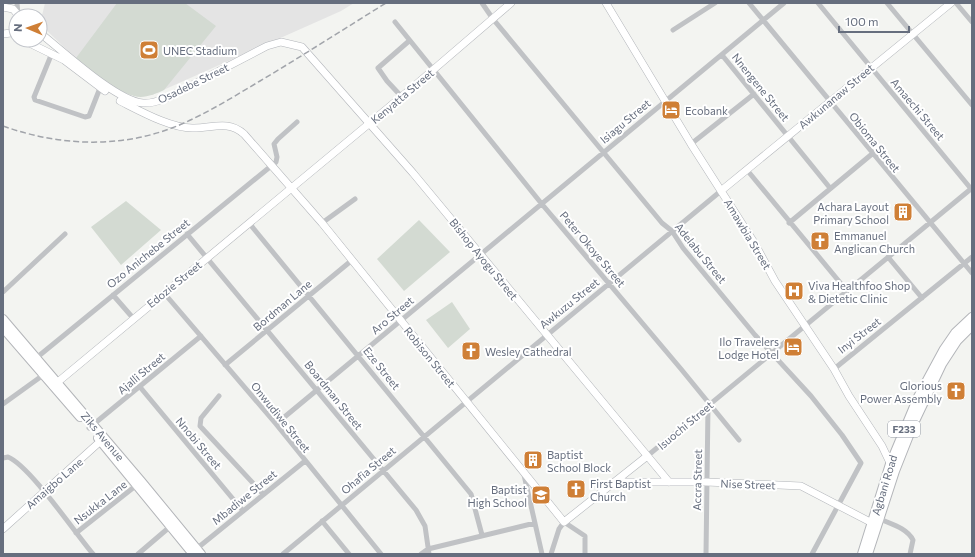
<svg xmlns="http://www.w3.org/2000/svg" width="975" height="557" viewBox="0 0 975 557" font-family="Commissioner,sans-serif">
<rect width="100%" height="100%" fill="#f3f4f1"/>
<path fill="#e4e4e4" d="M45 3H354L341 11 152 95 96 78 40 24Z"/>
<path fill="#d3dad2" d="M117 3H185L216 26 164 90C155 94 144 99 134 96 113 90 93 71 76 58Z
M126 201 161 230 121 265 91 227Z
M419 220 450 252 404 291 377 259Z
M452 302 470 329 448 348 426 320Z"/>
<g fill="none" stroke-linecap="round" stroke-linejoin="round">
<defs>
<path id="secondary" d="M606 3 691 144 755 244 775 281 834 369 849 396 882 446 892 467
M3 7 13 9 19 16
M40 33C63 51 116 101 143 103 153 104 161 100 169 97L267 46 281 42 302 47 413 173 669 482
M3 34 11 33 16 30
M23 40 64 60 105 91
M120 101C140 111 172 129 194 128 213 128 228 120 244 134L322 223 564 522 646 457
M722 190 951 3
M53 386 412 88 511 3
M614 482H706L801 486 876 525
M3 529 104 438"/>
<path id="primary" d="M3 319 141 481 201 554
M3 328 80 417
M98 438 193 554
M862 554 890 464 918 397 944 349 955 333 972 317
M868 554 895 471 914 423 942 364 957 341 972 326"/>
</defs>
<use href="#secondary" stroke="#b2b5ba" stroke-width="8"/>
<use href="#primary" stroke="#b3b5b9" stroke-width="10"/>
<path stroke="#c0c2c5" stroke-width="5" d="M17 3 18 15
M482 3 493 19 662 223 672 231 683 248 755 335 811 396 842 435 861 463 812 554
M749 3 972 273
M818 3 972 190
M887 3 972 105
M956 3 972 22
M395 22 541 203 681 369 739 440
M673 30 715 3
M52 53 34 97 35 100 85 117 89 116 100 88
M722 55 830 188
M401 96 387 81 378 68 409 41
M691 144 754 94
M747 170 847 291
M249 223 471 494 482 535
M322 223 355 199
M789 223 872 154
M187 234 416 510 425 526 429 554
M888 257 922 298
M3 292 65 234
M164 293 276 424 381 554
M113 295 133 318
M35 359 276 162 277 157 274 144 278 139 297 122
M225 365 351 261
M834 369 972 257
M140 387 243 511
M219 396 201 418 200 426 263 494
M3 404 46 373
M276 424 784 3
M89 428 201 336
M646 457 972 188
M3 458 8 457C30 466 75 533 93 554
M524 475 542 554
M880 519C891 524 907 528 913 540L910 554
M322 521 349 554
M76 533 138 484
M195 550 305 461
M138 554 172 525
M283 554 722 190
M421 554 428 549 535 523
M551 554 559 529 564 522 585 536V554
M706 554 708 406"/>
<use href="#secondary" stroke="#fff" stroke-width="7"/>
<use href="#primary" stroke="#fff" stroke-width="8"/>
<path stroke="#a1a4aa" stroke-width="1.5" stroke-dasharray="6 3" stroke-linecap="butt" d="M3 126C59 146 121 149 177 126 206 114 233 97 260 81 302 56 344 29 386 3"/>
</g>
<defs>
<symbol id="stadium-square" viewBox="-11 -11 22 22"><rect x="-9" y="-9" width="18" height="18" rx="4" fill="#cf7f36" stroke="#fff"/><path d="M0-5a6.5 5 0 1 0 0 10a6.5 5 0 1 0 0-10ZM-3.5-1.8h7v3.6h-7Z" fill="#fff"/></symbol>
<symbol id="hotel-square" viewBox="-11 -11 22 22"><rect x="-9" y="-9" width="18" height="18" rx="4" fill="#cf7f36" stroke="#fff"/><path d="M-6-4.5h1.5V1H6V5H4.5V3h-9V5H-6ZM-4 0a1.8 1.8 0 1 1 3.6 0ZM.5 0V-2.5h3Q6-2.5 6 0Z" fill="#fff"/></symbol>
<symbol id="building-square" viewBox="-11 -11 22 22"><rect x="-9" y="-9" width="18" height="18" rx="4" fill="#cf7f36" stroke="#fff"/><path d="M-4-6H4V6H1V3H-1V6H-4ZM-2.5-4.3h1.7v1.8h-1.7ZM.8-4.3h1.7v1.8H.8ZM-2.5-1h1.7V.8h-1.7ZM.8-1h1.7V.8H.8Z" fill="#fff"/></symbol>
<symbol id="church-square" viewBox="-11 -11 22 22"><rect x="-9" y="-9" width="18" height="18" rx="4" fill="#cf7f36" stroke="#fff"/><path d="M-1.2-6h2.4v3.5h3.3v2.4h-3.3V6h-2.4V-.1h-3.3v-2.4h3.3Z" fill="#fff"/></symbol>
<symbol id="hospital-square" viewBox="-11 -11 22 22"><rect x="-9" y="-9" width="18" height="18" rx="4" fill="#cf7f36" stroke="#fff"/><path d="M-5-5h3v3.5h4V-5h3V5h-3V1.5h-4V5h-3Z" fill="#fff"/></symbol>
<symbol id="school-square" viewBox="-11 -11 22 22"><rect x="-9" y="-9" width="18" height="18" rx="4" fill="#cf7f36" stroke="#fff"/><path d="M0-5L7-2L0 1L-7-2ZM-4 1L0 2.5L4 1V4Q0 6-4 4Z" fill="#fff"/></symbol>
</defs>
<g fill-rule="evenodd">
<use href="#stadium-square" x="138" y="39" width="22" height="22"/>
<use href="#hotel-square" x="660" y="99" width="22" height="22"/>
<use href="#building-square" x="892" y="201" width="22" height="22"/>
<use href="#church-square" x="809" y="230" width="22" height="22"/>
<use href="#hospital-square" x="783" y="280" width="22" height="22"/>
<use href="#hotel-square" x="782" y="336" width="22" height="22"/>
<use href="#church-square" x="460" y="340" width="22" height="22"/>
<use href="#church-square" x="945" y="380" width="22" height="22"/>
<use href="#building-square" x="522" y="449" width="22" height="22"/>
<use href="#church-square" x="565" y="478" width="22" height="22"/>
<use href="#school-square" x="530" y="484" width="22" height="22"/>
</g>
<g text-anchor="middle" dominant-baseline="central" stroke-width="4" stroke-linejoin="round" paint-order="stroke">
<rect fill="#fff" stroke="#949aa5" stroke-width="1" x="888" y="421" width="32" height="16" rx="3"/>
<g font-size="10" font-weight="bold" fill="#666e7e">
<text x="904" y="429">F233</text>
</g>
<g font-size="11" fill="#666e7e" stroke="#fff" text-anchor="start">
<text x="163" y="50">UNEC Stadium</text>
<text x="685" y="110">Ecobank</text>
<text x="889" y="206" text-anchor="end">Achara Layout<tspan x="889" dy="13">Primary School</tspan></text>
<text x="834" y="235">Emmanuel<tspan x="834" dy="13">Anglican Church</tspan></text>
<text x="808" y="285">Viva Healthfoo Shop<tspan x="808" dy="13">&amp; Dietetic Clinic</tspan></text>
<text x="779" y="341" text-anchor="end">Ilo Travelers<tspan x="779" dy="13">Lodge Hotel</tspan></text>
<text x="485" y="351">Wesley Cathedral</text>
<text x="942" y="385" text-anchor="end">Glorious<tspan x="942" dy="13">Power Assembly</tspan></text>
<text x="547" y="454">Baptist<tspan x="547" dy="13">School Block</tspan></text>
<text x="590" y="483">First Baptist<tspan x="590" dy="13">Church</tspan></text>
<text x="527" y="489" text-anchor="end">Baptist<tspan x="527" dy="13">High School</tspan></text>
</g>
<g font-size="11" fill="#666e7e" stroke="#fff">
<text transform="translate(193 83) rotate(-26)">Osadebe Street</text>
<text transform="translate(761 87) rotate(51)">Nnengene Street</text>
<text transform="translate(402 96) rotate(-40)">Kenyatta Street</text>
<text transform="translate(836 96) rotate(-40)">Awkunanaw Street</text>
<text transform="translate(918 109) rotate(50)">Amaechi Street</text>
<text transform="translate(625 121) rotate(-40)">Isiagu Street</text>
<text transform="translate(875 142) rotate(51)">Obioma Street</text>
<text transform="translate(748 234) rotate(59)">Amawbia Street</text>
<text transform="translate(593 249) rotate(50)">Peter Okoye Street</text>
<text transform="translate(148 253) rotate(-39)">Ozo Anichebe Street</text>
<text transform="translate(701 253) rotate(51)">Adelabu Street</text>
<text transform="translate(484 259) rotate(51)">Bishop Ayogu Street</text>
<text transform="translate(174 284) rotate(-39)">Edozie Street</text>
<text transform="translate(569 303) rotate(-39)">Awkuzu Street</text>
<text transform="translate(282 305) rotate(-40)">Bordman Lane</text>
<text transform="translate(392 315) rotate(-40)">Aro Street</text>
<text transform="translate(859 335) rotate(-38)">Inyi Street</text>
<text transform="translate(430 357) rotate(51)">Robison Street</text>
<text transform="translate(382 368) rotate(51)">Eze Street</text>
<text transform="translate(141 373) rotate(-40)">Ajalli Street</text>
<text transform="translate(334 395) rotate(51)">Boardman Street</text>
<text transform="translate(281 417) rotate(51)">Onwudiwe Street</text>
<text transform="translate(685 425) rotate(-40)">Isuochi Street</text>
<text transform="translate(103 436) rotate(50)">Ziks Avenue</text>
<text transform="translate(199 443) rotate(50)">Nnobi Street</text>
<text transform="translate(368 470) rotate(-40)">Ohafia Street</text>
<text transform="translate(697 480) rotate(-89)">Accra Street</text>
<text transform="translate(54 483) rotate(-41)">Amaigbo Lane</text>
<text transform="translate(748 484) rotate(2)">Nise Street</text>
<text transform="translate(884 485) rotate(-73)">Agbani Road</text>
<text transform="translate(244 497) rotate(-39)">Mbadiwe Street</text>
<text transform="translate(100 502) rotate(-38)">Nsukka Lane</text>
</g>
</g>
<rect width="975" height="557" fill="none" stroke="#666e7e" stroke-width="8"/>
<g transform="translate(28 28) rotate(272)"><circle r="19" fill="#ffffff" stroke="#c2c5cb"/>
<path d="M0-3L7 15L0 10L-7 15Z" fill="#cf7f36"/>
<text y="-6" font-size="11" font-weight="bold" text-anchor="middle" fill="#666e7e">N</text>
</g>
<path d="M839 26v6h70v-6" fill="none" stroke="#666e7e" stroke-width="2"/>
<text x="845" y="26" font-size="12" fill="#666e7e" stroke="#ffffff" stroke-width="3" paint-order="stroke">100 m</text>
</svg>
